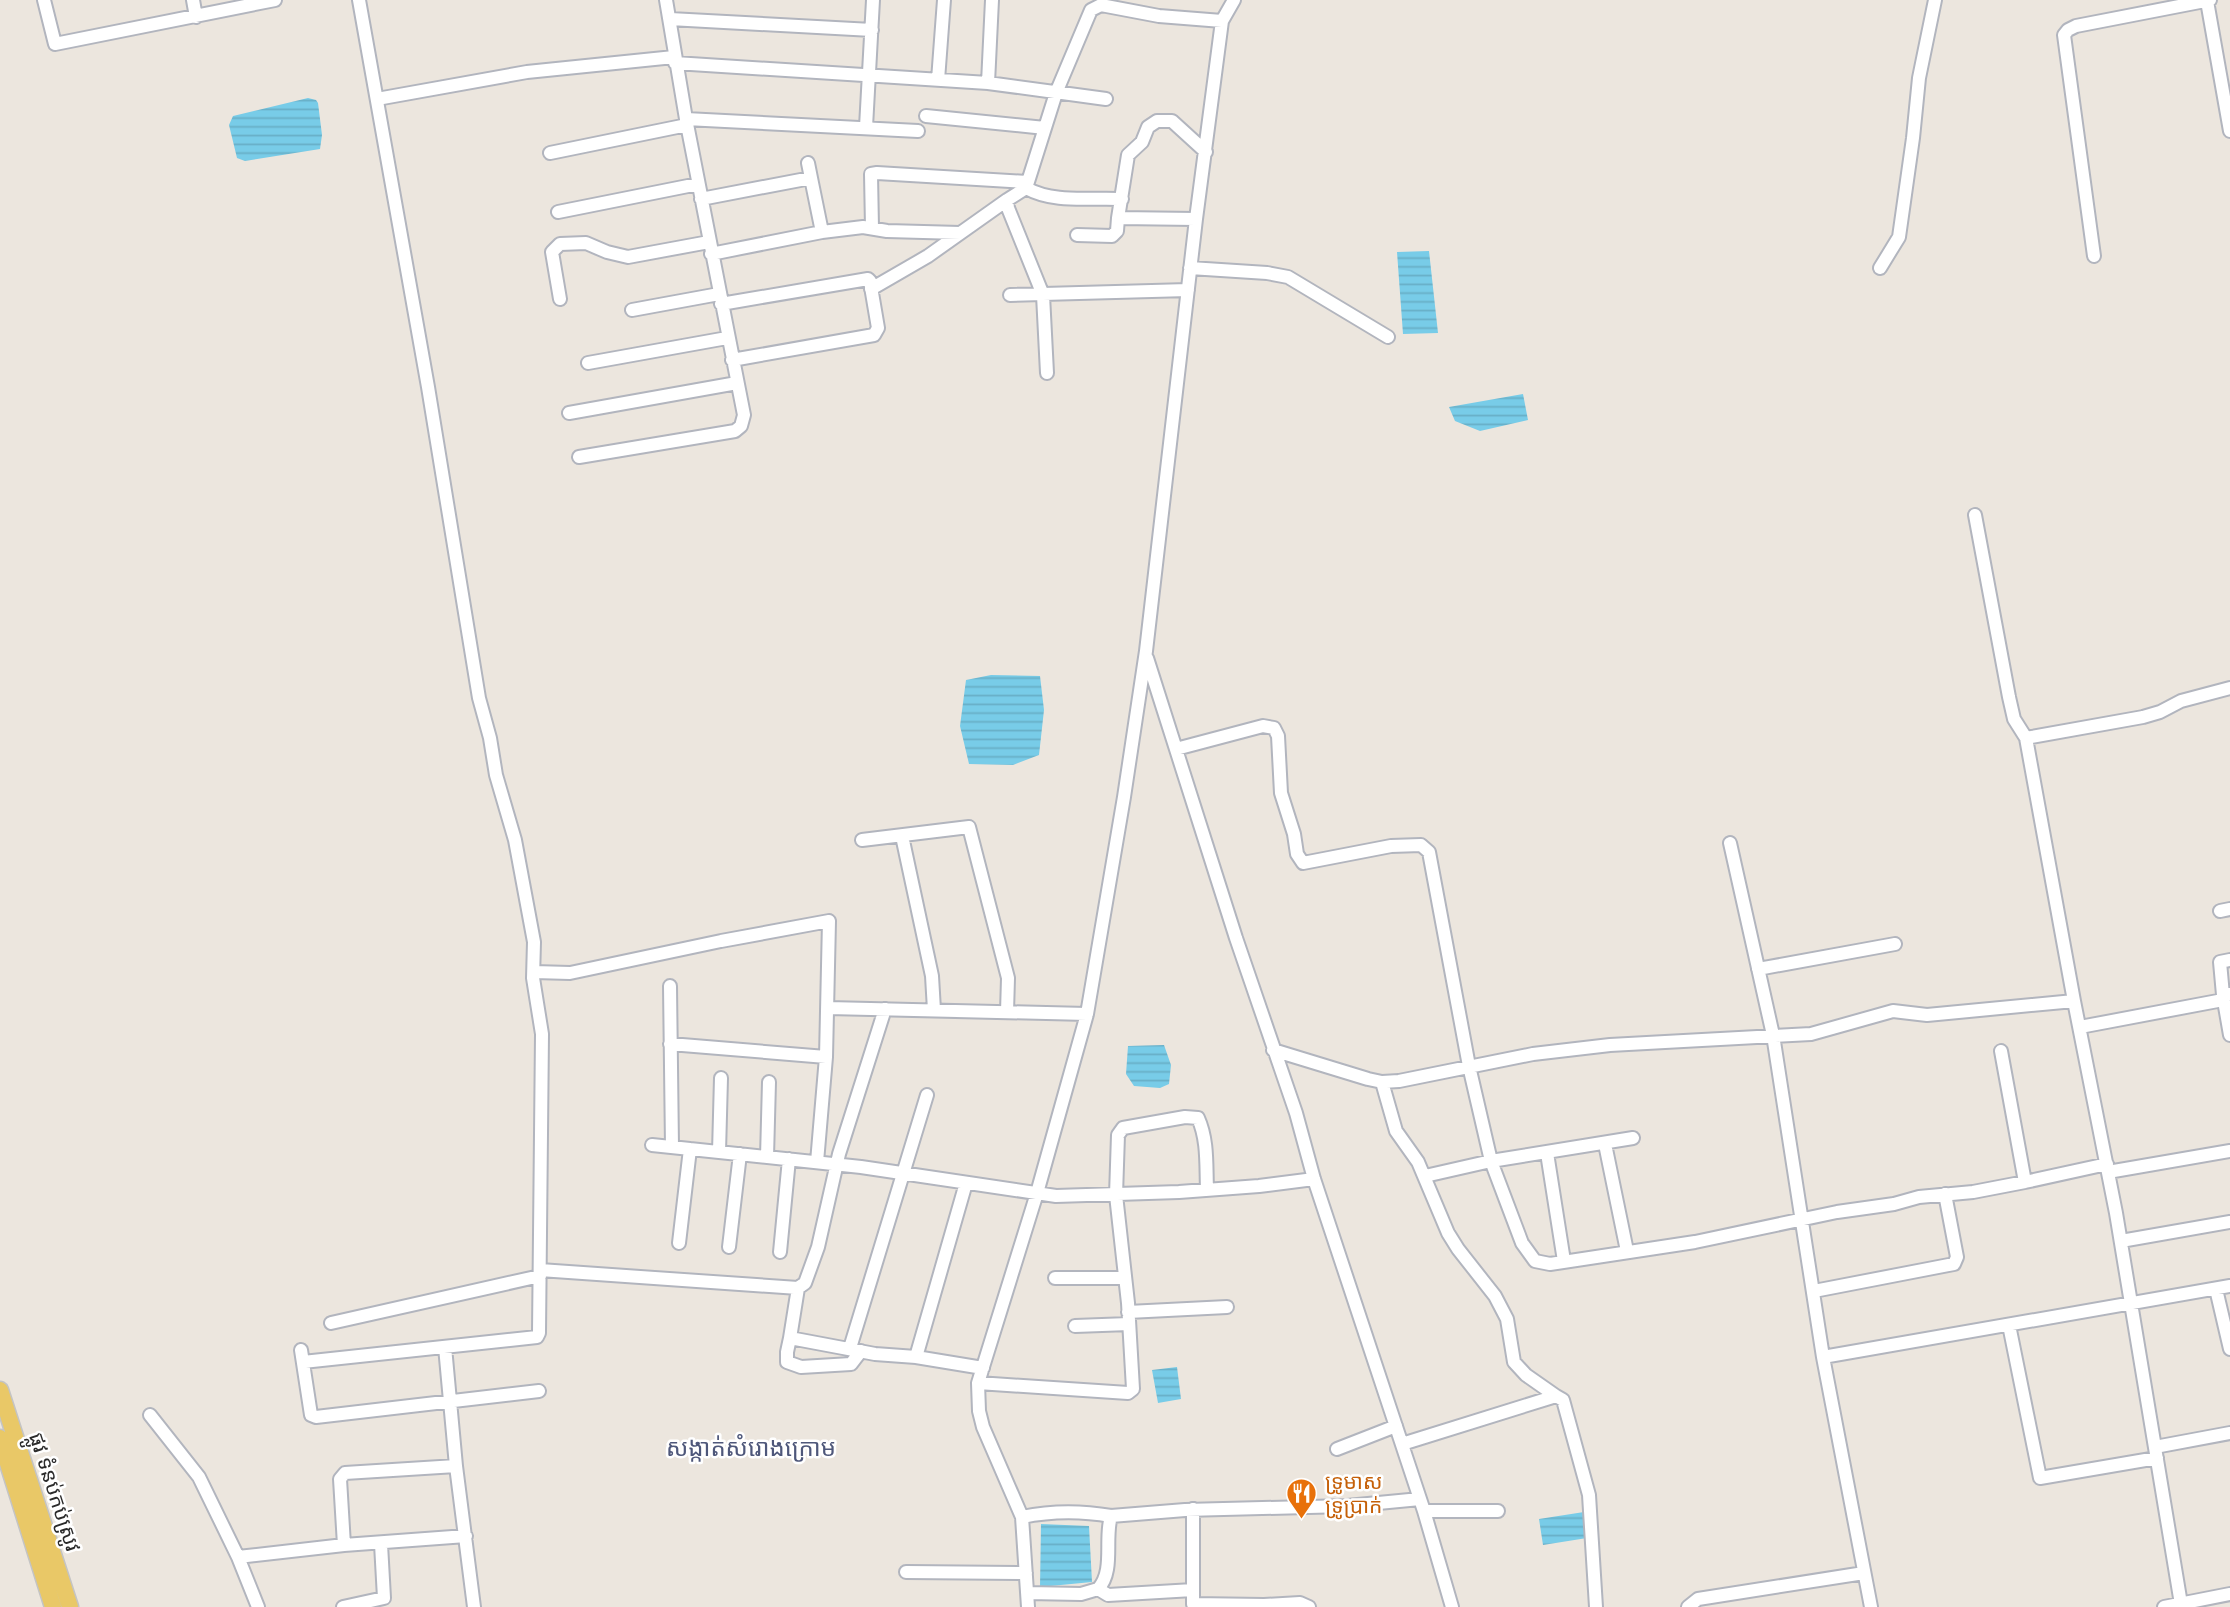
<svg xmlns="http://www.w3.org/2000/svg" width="2230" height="1607" viewBox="0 0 2230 1607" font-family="Montserrat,'Noto Sans Khmer',sans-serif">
<defs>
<pattern id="water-rules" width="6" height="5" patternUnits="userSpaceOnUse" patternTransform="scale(1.75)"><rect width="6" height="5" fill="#78cce8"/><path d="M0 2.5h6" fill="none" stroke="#68afc7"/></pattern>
</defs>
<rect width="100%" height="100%" fill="#ece6de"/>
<path fill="url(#water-rules)" d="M308 98 316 100 318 103 322 135 320 149 245 161 237 158 229 125 233 116Z
M1429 251 1438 333 1403 334 1397 252Z
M1523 394 1528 420 1480 431 1455 421 1449 407Z
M991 675 1040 676 1044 710 1039 755 1013 765 969 764 960 726 966 680Z
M1164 1045 1171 1065 1169 1084 1160 1088 1134 1086 1126 1074 1128 1046Z
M1177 1367 1181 1399 1158 1403 1152 1370Z
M1584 1512 1587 1538 1543 1545 1539 1519Z
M1041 1524 1089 1526 1092 1582 1040 1587Z"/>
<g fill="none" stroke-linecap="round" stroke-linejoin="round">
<defs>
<path id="minor" d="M44 0 55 44 275 0
M193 0 196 17
M2207 1 2230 131
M670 19 872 30
M675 63 988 83 1106 99
M938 80 944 0
M988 83 992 0
M377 99 527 72 674 57
M926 116 1045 128
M686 119 918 131
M866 127 873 0
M550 153 687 125
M808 163 811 178
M1026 188C1055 204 1090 197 1122 199
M701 199 811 178 822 232
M558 212 698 184
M1196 219 1118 218 1128 155 1142 142 1148 127 1157 121H1172L1206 152
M872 228 871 174 877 173 1027 182
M1077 235 1112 236 1117 231 1118 218
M711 254 822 232 863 227 887 231 960 233
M2094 256 2064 35 2068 30 2076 26 2210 0
M1190 268 1267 273 1288 277 1388 337
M1880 268 1899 237 1913 138 1919 78 1935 0
M871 289 928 256 1007 200
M1010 295 1188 290
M560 299 552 252 560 244 586 243 607 252 628 257 709 242
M721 304 868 279 870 281 878 328 874 335 732 360
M632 310 719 294
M588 363 727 338
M1047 373 1043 295 1008 208 1007 200 1026 188 1056 93 1091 10 1101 5 1159 16 1222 21
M569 413 737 383
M579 457 735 431 741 426 744 415 686 119 666 0
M1975 515 2009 697 2014 719 2026 738 2074 1001 2116 1213 2181 1604
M1147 658 1236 938 1296 1113 1314 1179 1424 1511 1452 1607
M2026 738 2143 717 2160 712 2181 701 2230 688
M1176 749 1263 726 1274 728 1278 736 1281 793 1294 834 1297 854 1303 863 1391 846 1421 845 1429 852 1469 1066 1491 1161 1522 1243 1535 1261 1550 1264 1695 1242 1837 1212 1894 1204 1919 1197 1973 1192 2025 1182 2107 1164
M902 836 932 976 934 1010
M862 840 969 827 1008 978 1007 1012
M1730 843 1773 1035 1823 1357 1871 1607
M2220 911 2230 909
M1758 969 1895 944
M534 972 570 973 721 941 829 921 826 1057 817 1162
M670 986 672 1147
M2230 994 2223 995 2230 1035
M2223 995 2220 962 2230 960
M828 1008 1087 1014
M2080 1027 2223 1000
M670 1044 826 1057
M1273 1050 1368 1079 1382 1082 1399 1081 1533 1054 1610 1045 1811 1034 1893 1011 1927 1015 2074 1001
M2001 1051 2025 1182
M1382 1082 1396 1131 1418 1162 1448 1233 1458 1249 1495 1296 1507 1319 1514 1362 1526 1375 1556 1396
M1605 1144 1627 1251
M652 1145 861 1167 1056 1196 1179 1192 1259 1186 1314 1179
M719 1152 721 1078
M1547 1153 1564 1261
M767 1157 769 1082
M2108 1172 2230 1151
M1425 1176 1491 1161 1633 1138
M2121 1241 2230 1222
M679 1243 690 1149
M729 1247 740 1154
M780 1252 789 1159
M540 1270 798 1288 805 1283 818 1247 839 1154 885 1009
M1055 1278H1125
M798 1288 790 1338 875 1354 916 1357 983 1368
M2216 1289 2230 1349
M1814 1291 1954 1264 1957 1257 1945 1194
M1128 1312 1227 1307
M331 1323 540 1276
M2009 1325 2040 1478 2157 1458
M1075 1326 1129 1324
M790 1338 787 1352V1362L801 1367 851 1364 861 1351
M445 1347 456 1466 474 1607
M850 1348 927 1095
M301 1350 311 1415 316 1417 539 1391
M916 1357 966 1183
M1823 1357 2230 1286
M303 1362 537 1337 539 1333 542 1034 533 978 534 942 515 840 496 775 490 738 479 698 428 387 359 0
M978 1383 1128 1393 1133 1389 1128 1303 1116 1195 1118 1135 1123 1128 1185 1117 1198 1118C1208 1140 1206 1165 1207 1189
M150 1415 199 1477 238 1557 258 1607
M1402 1444 1556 1396 1563 1400 1589 1495 1596 1607
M2155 1447 2230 1433
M1337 1449 1396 1426
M1193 1509V1604L1264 1605V1607
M1424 1511H1498
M1022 1517C1051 1511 1082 1511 1111 1516
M344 1545 340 1479 345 1473 456 1466
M238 1557 344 1545 466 1536
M906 1572 1026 1573
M1098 1589 1108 1595 1193 1590
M1028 1593 1081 1594 1098 1589C1115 1571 1104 1539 1111 1516L1185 1510 1347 1506 1420 1499
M1264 1605 1300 1603 1309 1607
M343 1607 384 1598 381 1544
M1028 1607 1022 1517 983 1427 979 1411 978 1383 1037 1193 1087 1014 1124 797 1146 651 1196 219 1222 21 1234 0
M1688 1607 1698 1599 1864 1573
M2164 1607 2230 1594"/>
<path id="major" d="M0 1390 70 1607
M0 1438 53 1607"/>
</defs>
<use href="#minor" stroke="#b2b5be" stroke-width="16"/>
<use href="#major" stroke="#c4c4c4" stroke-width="19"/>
<use href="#minor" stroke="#fff" stroke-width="12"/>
<use href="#major" stroke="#e9c867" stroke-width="16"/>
</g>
<defs>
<symbol id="restaurant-pin" viewBox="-11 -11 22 30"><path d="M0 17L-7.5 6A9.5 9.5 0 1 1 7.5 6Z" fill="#e8710a" stroke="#fff"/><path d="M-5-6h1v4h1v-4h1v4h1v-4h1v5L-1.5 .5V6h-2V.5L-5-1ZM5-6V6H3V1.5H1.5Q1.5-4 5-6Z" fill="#fff"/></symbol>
</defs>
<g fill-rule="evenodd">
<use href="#restaurant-pin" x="1284" y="1476" width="35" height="47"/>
</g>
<g text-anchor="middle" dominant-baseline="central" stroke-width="5" stroke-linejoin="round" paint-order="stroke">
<g font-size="21" fill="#c56008" stroke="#fff" text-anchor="start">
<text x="1325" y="1481">ទ្រូមាស<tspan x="1325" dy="24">ទ្រូប្រាក់</tspan></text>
</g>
<g font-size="21" fill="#2b2b2b" stroke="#fff">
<text transform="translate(55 1492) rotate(72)">ផ្លូវ ទំនប់កប់ស្រូវ</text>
</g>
<g font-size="24" fill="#4e577a" stroke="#fff">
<text x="751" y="1447">សង្កាត់សំរោងក្រោម</text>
</g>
</g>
</svg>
